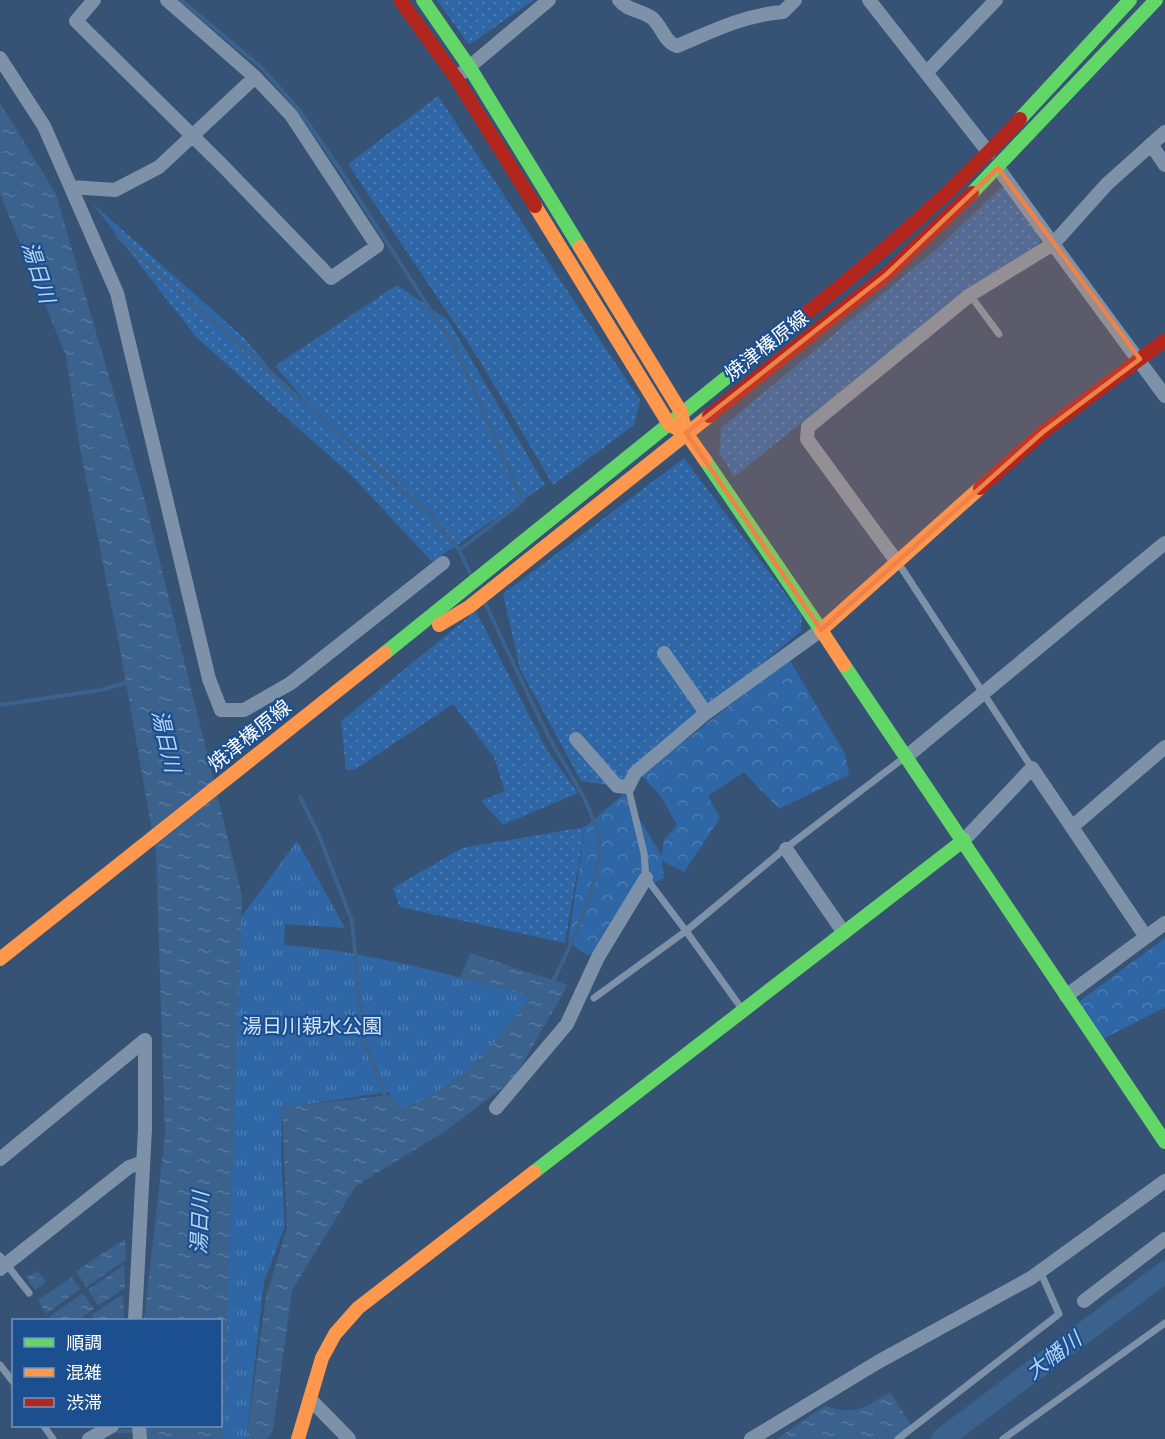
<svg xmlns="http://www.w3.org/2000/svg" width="1165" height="1439" viewBox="0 0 1165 1439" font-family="'Asap Condensed','Noto Sans JP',sans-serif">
<defs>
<pattern id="grass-dots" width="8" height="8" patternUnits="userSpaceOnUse" patternTransform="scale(1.5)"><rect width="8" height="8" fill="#2f66a5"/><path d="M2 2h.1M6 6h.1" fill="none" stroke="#4e7db2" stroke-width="1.8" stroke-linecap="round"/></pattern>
<pattern id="forest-crowns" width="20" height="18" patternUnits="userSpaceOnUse" patternTransform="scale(1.5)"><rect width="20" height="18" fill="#2f66a5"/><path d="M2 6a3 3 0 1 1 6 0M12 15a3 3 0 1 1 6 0" fill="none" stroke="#4e7db2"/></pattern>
<pattern id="park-tufts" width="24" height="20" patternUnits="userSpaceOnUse" patternTransform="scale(1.5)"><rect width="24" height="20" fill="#2f66a5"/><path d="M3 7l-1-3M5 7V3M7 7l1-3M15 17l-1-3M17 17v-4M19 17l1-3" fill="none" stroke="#4e7db2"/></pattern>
<pattern id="water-ripples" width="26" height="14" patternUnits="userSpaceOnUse" patternTransform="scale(1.5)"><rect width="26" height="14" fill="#3b618d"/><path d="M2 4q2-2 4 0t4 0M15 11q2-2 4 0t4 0" fill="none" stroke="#58799e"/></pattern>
</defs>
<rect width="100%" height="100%" fill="#365274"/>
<path fill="url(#grass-dots)" d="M437 0H534L469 45Z
M438 96 640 400 634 425 553 485 480 361 348 164Z
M1000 188H1007L1041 238 1039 244 973 285 734 477 719 452 721 428 939 247Z
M92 203 244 338 290 392 319 417 275 366 397 285 448 320 545 485 432 562 353 477 196 337Z
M684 458 802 616 801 631 616 786 581 781 520 669 503 594Z
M476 611 547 750 578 793 503 825 481 801 505 791 494 757 453 704 356 769 346 770 341 721Z
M585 827 565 943 400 907 393 888 462 848Z"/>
<path fill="url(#forest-crowns)" d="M789 659 845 754 849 775 779 809 744 772 708 796 720 818 684 872 662 861 664 878 640 889 589 956 568 942 585 827 624 794 662 856 664 840 677 825 662 798 641 775Z
M1165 938V1007L1101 1040 1077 1003Z"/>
<path fill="url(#park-tufts)" d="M297 841 345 928 285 924 284 945C368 951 450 975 531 996L480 1062 416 1107 398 1109 389 1092 282 1108 281 1159 285 1226 264 1282 246 1439H222L236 924Z"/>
<path fill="url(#water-ripples)" d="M0 103 56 194 145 501 242 896 223 1439H145L142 1426H220V1320H144L165 1135 156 853 119 644 79 443 66 356 0 194Z
M470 953 568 985 513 1080 447 1130 356 1186 292 1290 273 1430 267 1439H246L266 1296 287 1228 282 1107 391 1095 398 1109C457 1093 495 1043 531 996L460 978Z
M125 1239 126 1260 86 1287 76 1271Z
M124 1265 125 1288 98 1306 88 1290Z
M38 1271 46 1282 35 1290 26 1277Z
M72 1277 80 1289 46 1314 38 1300Z
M83 1293 94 1309 78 1320H51L49 1317Z
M123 1294 124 1319 95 1320 91 1315Z
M890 1392 912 1426 897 1439H777L824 1406C857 1415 862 1409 890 1392Z"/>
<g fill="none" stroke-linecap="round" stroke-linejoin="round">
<path stroke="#3b618d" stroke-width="4" d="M181 0 262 68 299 110 339 168 457 351 523 501 459 550
M117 236 431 515 459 550 471 575
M485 603C507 649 527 694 550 739 567 771 591 801 598 837 606 873 569 950 552 983
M0 705 101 690 129 682
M300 797 318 833 352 921 363 1038 386 1098
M116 1431H132"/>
<path stroke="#3b618d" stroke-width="22" d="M942 1439 1165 1272"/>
<path stroke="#7d92a8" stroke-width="7" d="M970 295 999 334
M899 564 1032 768
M628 787 644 853 646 878 686 931 782 851 905 757
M594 998 686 931 742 1009
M0 1256 29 1293
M0 1365 14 1383
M44 1426 53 1439
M898 1439 1059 1314 1040 1271
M1003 1439 1165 1323"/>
<path stroke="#7d92a8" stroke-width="14" d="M94 0 76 21 223 166 331 278 377 246 291 115 255 77 167 0
M619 0C627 11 642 10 652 18 662 26 664 42 677 46 713 31 744 15 783 12L795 0
M869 0 989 153
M0 58 44 126 117 293 209 679 221 710H244L291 683 443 563
M462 73 549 0
M926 73 996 0
M1151 144 1165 165
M998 168 1053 244 1107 184 1165 132
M71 187 115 190 159 167 255 77
M897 562 807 439 808 427 970 295 1053 244 1165 396
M664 653 706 713
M576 739 617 786 628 787 635 773 706 713 821 630
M906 757 1165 543
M1072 827 1165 747
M964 840 1032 768 1146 937
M786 849 844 933
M1066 996 1165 923
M496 1108 567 1024 598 957 646 878
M0 1159 145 1040V1129L135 1320
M0 1269 129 1167 143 1162
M1084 1301 1165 1239
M310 1399 349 1439
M139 1426 140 1439
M89 1439 112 1426
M751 1439 878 1362 1031 1278 1165 1181"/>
<path stroke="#63d668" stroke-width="14" d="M423 0 470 68 580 247
M1020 119 1130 0
M972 193 1156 0
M705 460 821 630
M385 653 773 340
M844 665 1165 1142
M534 1172 964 840"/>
<path stroke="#ff974d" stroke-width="14" d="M535 206 669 424 679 430
M580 247 681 412 686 433 705 460
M439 625 469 607 709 416
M844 665 821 630 980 488
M0 959 385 653
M298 1439 322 1358 335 1334 358 1308 534 1172"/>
<path stroke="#b3261e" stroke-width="14" d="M400 0 456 78 535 206
M773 340C860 271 945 201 1020 119
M709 416 887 274 972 193
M980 488 1043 432 1165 340"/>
</g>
<path fill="#ee8249" fill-opacity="0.2" stroke="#ee8249" stroke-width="4.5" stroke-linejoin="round" d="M998 168 1140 359 1043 432 821 630 686 433 887 274Z"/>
<g text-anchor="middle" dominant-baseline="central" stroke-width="4.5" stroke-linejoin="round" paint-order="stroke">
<g font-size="20" fill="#fff" stroke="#1b4f8f">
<text transform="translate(766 345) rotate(-38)">焼津榛原線</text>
<text transform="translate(249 735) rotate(-39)">焼津榛原線</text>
</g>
<g font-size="20" fill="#cfe3fa" stroke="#1b4f8f">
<text x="312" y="1025">湯日川親水公園</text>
</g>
<g font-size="21" font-style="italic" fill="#b5d3f5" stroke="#1b4f8f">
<text transform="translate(39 272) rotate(72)">湯日川</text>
<text transform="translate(167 741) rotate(77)">湯日川</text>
<text transform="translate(199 1223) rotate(-88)">湯日川</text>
<text transform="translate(1053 1355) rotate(-37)">大幡川</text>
</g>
</g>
<rect x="12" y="1319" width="210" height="108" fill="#1b4f8f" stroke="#7695bc" stroke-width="1.5"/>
<rect x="24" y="1338" width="30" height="9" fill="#63d668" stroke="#7695bc" stroke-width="1.5"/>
<text x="66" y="1349" font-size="18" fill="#ffffff">順調</text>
<rect x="24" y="1368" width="30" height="9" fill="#ff974d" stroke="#7695bc" stroke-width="1.5"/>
<text x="66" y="1379" font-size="18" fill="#ffffff">混雑</text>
<rect x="24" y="1398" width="30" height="9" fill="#b3261e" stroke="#7695bc" stroke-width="1.5"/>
<text x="66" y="1409" font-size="18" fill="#ffffff">渋滞</text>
</svg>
